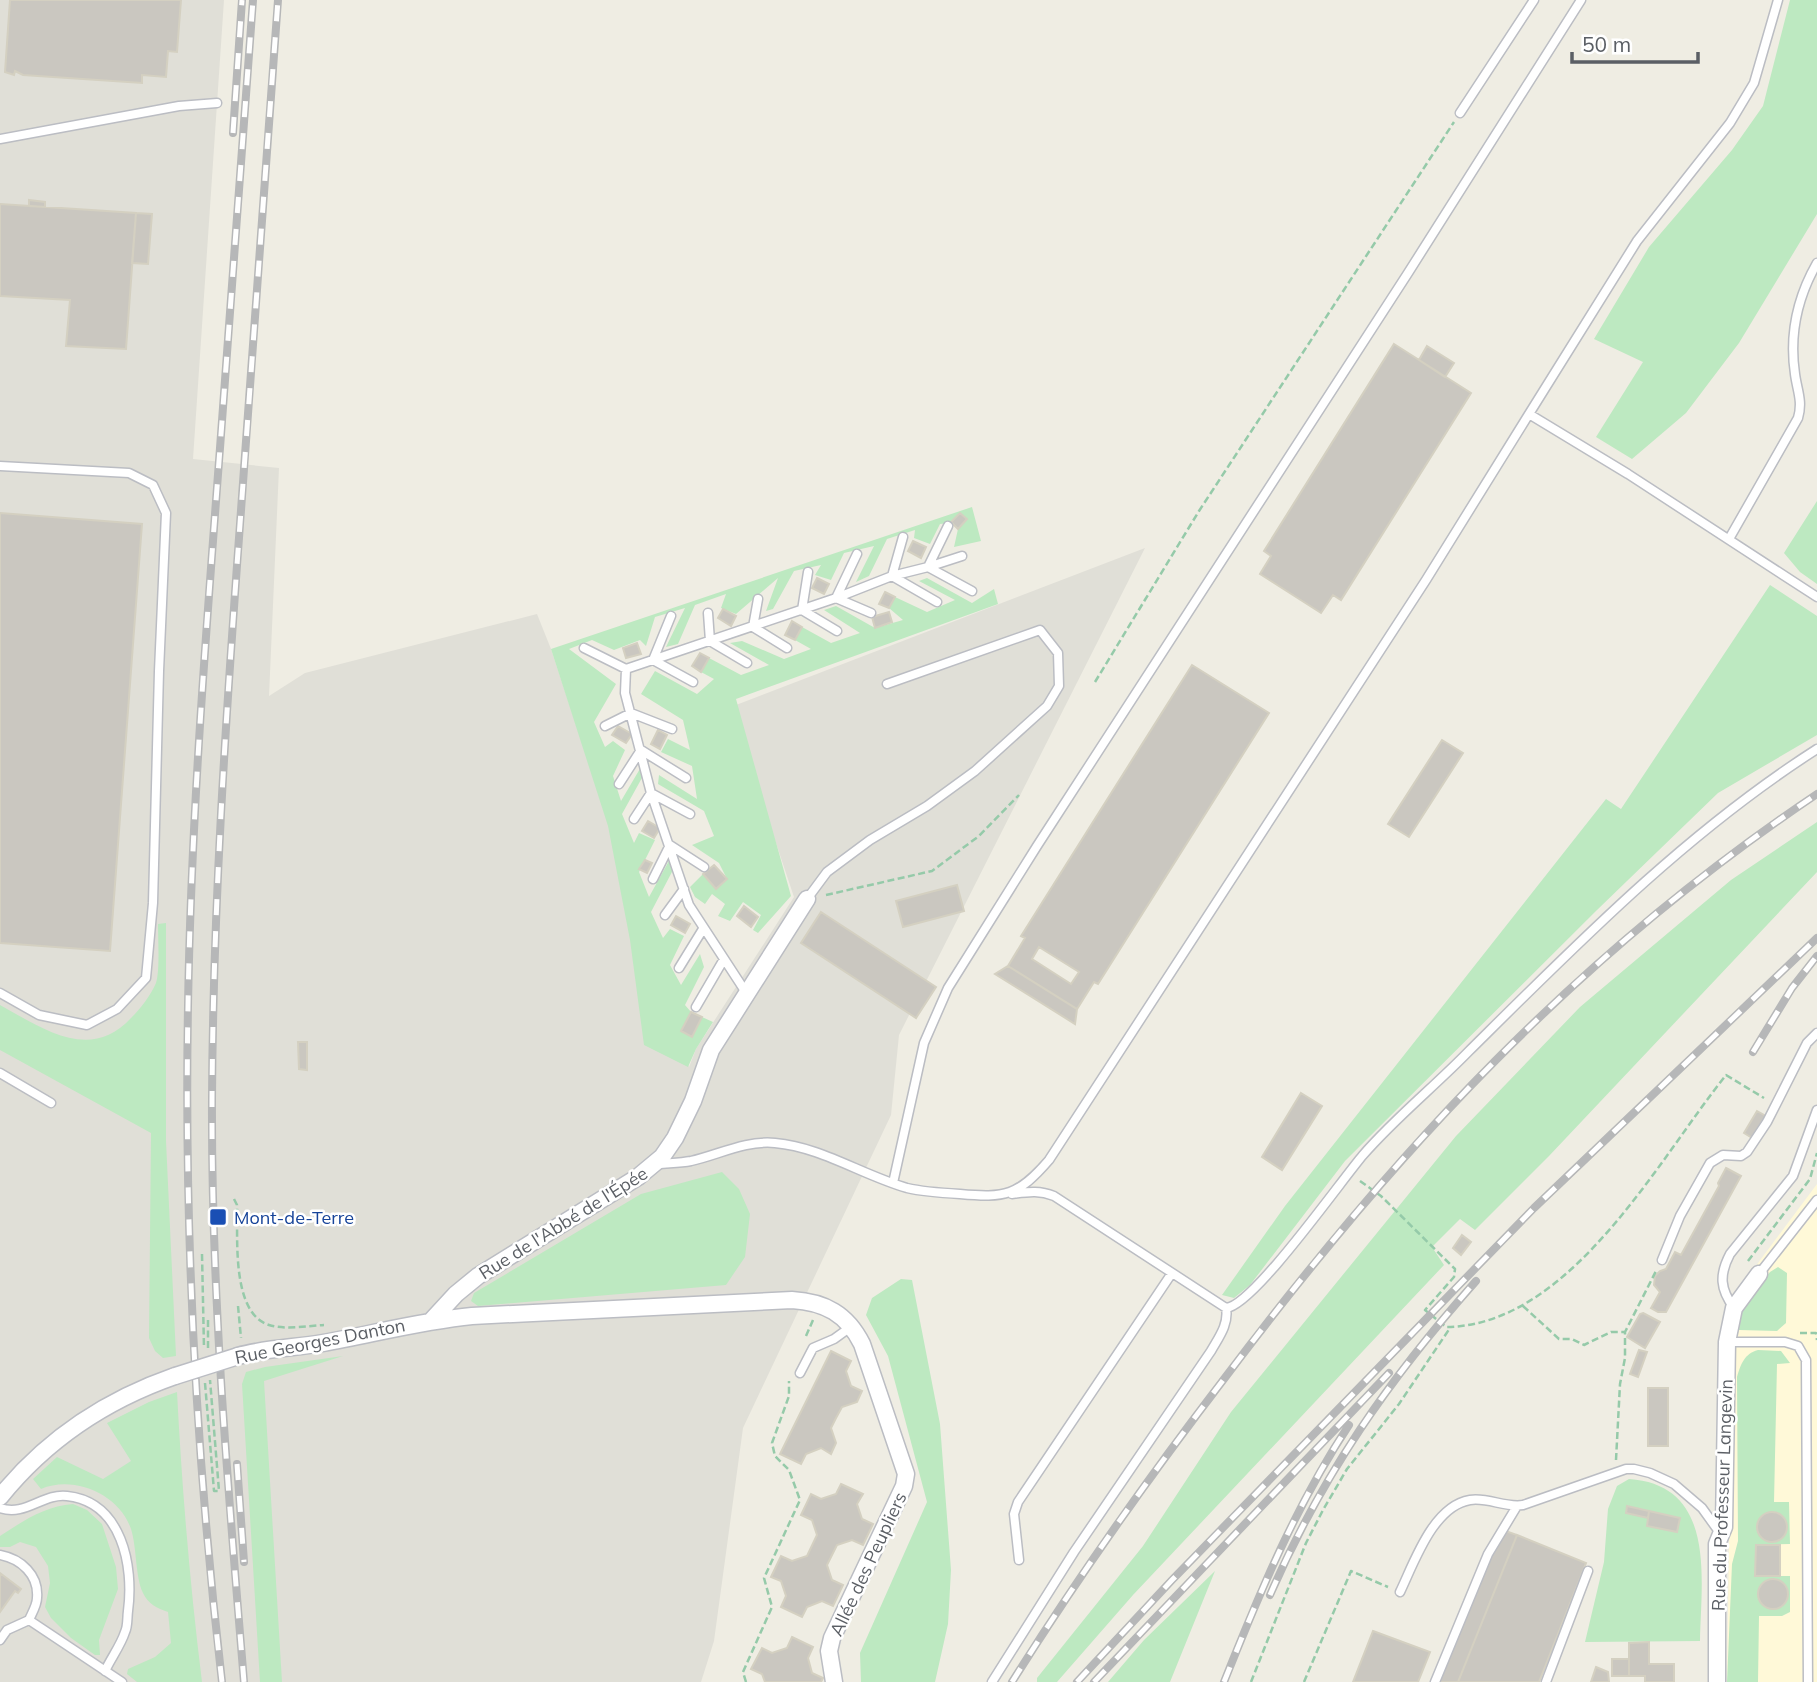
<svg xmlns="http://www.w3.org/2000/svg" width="1817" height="1682" viewBox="0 0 1817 1682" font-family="Mulish,sans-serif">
<rect width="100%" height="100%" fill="#efede3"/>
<path fill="#fff9d8" d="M1817 1184V1682H1727L1732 1334 1752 1271Z"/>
<path fill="#e0dfd7" d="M0 0H224L193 459 279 468 269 696 305 673 537 614 551 649 689 1067 696 1049 794 897 757 786 736 705 1145 548 899 1035 891 1115 743 1428 714 1641 701 1682H0Z"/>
<path fill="#bde9c1" d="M1790 0H1817V214L1739 343 1686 413 1632 459 1596 437 1643 362 1594 339 1649 247 1732 150 1763 106Z
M1817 501V584L1800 572 1784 553Z
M972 507 981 541 954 547 958 529 967 519 960 513 949 523 940 524 930 544 914 538 915 530 887 539 869 576 856 582 874 546 844 553 831 580 815 575 821 565 794 571 773 609 766 611 778 578 736 614 721 608 726 594 695 605 678 644 666 647 685 608 655 617 646 646 640 640 614 650 592 640 569 649 616 684 594 722 605 747 613 741 625 750 613 776 621 801 641 767 643 776 622 814 634 843 639 833 655 840 639 872 649 897 670 859 673 870 651 912 663 938 670 929 684 936 670 965 681 985 700 954 704 967 685 1005 691 1012 681 1031 692 1037 702 1017 713 1022 696 1049 688 1067 644 1045 630 940 608 826 551 649Z
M927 578 972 603 994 589 998 604 736 699 791 896 758 933 753 930 761 915 743 902 730 921 718 916 725 904 712 894 705 904 695 897 690 887 703 874 716 889 727 879 719 863 692 845 714 836 704 811 658 784 659 775 697 799 692 766 661 752 668 739 690 750 683 720 641 694 655 671 697 694 714 679 701 672 709 658 741 675 769 665 730 643 742 641 784 659 811 649 795 640 802 627 831 643 860 633 824 610 836 606 875 628 903 620 889 608 895 597 927 612 955 600 919 581Z
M1770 585 1817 616V735L1718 793 1597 910 1345 1161 1250 1285 1234 1298 1222 1295 1285 1206 1606 799 1621 809Z
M1817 822V872L1549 1156 1475 1230 1460 1219 1432 1247 1444 1265 1133 1595 1057 1682H1037V1678L1143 1546 1231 1412 1456 1136 1580 1007 1731 880Z
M166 923V1141L176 1356 163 1358 155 1351 149 1338 151 1133 0 1050V1005C42 1028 90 1063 131 1018 140 1009 151 995 156 983 160 971 158 938 158 924Z
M722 1172 739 1189 750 1214 745 1257 726 1285 478 1306 471 1301 474 1293 641 1194Z
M1778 1267 1787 1273 1786 1323 1777 1331 1739 1330 1740 1310 1770 1272Z
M901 1279 912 1280 940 1424 951 1570 948 1624 935 1682H861L860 1653 927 1502 888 1356 866 1315 872 1298Z
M1758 1350 1781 1351 1790 1363 1777 1364 1774 1502H1789L1790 1544 1756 1545 1755 1576H1790V1612L1782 1616H1759L1758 1682H1727L1732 1564 1738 1541 1737 1377C1741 1364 1744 1354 1758 1350Z
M343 1356 264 1381 282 1682H260L242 1384 246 1372 265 1367Z
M177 1392C182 1489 190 1585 202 1682H137L127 1674 128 1669 155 1657 171 1643 168 1612C157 1608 148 1604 143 1593 135 1576 137 1548 131 1529 119 1494 74 1475 41 1489L33 1479 57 1457 103 1479 131 1461 107 1423 149 1402Z
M1629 1479C1717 1485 1701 1579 1700 1641L1585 1642 1604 1562 1608 1509 1617 1486Z
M73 1504 87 1510 102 1524 116 1567 118 1589 99 1640 100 1655H95L71 1638 51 1618 45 1607 50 1583 48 1566 36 1547 20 1542 10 1547H0V1536C23 1521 45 1506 73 1504Z
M1215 1571 1170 1682H1108L1144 1640Z"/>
<path fill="#cac7c0" stroke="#d4d0c1" stroke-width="2" fill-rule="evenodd" d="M10 0H181L177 52 168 51 166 77 142 75V83L23 75 15 71 14 75 5 72Z
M29 200 45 202V207L29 206Z
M0 204 136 213 126 349 66 346 70 300 0 296Z
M136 213 152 214 148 264 132 263Z
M1394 344 1471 393 1341 600 1333 595 1321 613 1260 574 1271 556 1264 551Z
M1427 346 1454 363 1445 377 1419 360Z
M0 513 142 524 110 951 0 943Z
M960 513 967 519 958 529 951 522Z
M913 541 926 547 921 558 908 551Z
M817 578 829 584 824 594 812 588Z
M885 592 895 597 889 608 879 604Z
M723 609 736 616 731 626 718 618Z
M889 612 892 622 875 628 872 617Z
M792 621 802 627 795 640 785 635Z
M637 643 641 654 626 658 623 648Z
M700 653 709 658 701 672 692 666Z
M1192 665 1269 713 1098 984 1094 982 1077 1009 1008 966 1025 938 1021 936ZM1039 947 1079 972 1071 984 1032 959Z
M618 726 632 734 626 743 612 735Z
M658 730 667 735 660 749 651 744Z
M1442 740 1463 753 1409 837 1388 824Z
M648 821 660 828 654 838 642 831Z
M645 860 652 863 647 873 639 869Z
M714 865 727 879 716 889 703 874Z
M957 885 964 911 903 927 896 901Z
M744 906 758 917 751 927 737 916Z
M821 912 936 987 916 1018 801 943Z
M676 916 690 924 685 933 671 925Z
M1008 966 1077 1009 1075 1024 995 974Z
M691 1012 702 1017 692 1037 681 1031Z
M298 1042H307V1070L299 1069Z
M1301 1093 1322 1106 1282 1170 1262 1157Z
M1757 1111 1766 1116 1752 1138 1744 1133Z
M1726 1168 1741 1176 1666 1312H1658L1651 1308 1660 1292 1654 1285 1655 1276 1660 1271 1666 1269 1675 1252 1681 1255 1719 1186 1718 1183Z
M1462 1235 1471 1242 1461 1255 1453 1248Z
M1643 1313 1660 1322 1645 1348 1627 1337 1640 1314Z
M1639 1350 1647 1352 1638 1377 1630 1374Z
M831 1351 851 1361 846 1371 851 1386 862 1391 857 1402 842 1407 836 1418 831 1428 836 1443 831 1454 821 1448 806 1454 801 1464 780 1454Z
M1648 1388H1668V1446H1648Z
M841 1484 863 1494 857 1504 862 1519 873 1524 863 1545 852 1540 837 1545 827 1565 832 1580 843 1585 833 1606 822 1601 807 1607 802 1617 781 1607 786 1596 781 1581 771 1577 781 1556 792 1561 807 1556 817 1535 812 1520 801 1515 811 1494 821 1499 836 1494Z
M1627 1506 1649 1511 1648 1518 1626 1513Z
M1649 1511 1680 1518 1677 1532 1647 1526Z
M1757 1527a15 15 0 1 1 30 0a15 15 0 1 1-30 0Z
M1500 1529 1517 1535 1458 1682H1439Z
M1517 1535 1586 1563 1539 1682H1458Z
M1756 1545H1780V1576H1755Z
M0 1573 21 1589 18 1593 15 1591 0 1612Z
M1758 1594a15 15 0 1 1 30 0a15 15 0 1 1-30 0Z
M1373 1631 1430 1652 1418 1682H1353Z
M792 1637 813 1647 808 1658 812 1673 823 1678 821 1682H765L762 1674 751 1669 762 1648 772 1653 787 1648Z
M1649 1642V1664H1674V1682H1645V1676H1629V1643Z
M1612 1659H1629V1676H1612Z
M1596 1667 1608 1672 1609 1682H1591Z"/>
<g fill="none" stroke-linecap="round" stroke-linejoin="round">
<defs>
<path id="lane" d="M1460 113 1534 0
M0 139 179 106 217 103
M1529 414 1637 241 1730 123 1754 83 1778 0
M0 466 129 473 153 485 166 513 159 671 153 903 146 978 117 1009 87 1025 39 1015 0 993
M948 526 928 567 972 591
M903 537 892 576 937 602
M1729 539 1798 418C1803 401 1797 390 1795 374 1789 334 1797 298 1817 263
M857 554 836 598 871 613
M808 572 802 610 837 631
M758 599 753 627 787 648
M708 613 710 641 747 663
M671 616 653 660 693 682
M584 648 626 669
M605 726 631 713 672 729
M619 784 641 750 686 778
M634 819 651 793 690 814
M653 879 670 845 704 867
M807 899 827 872 870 840 927 806 975 771 1047 706 1059 686 1058 653 1040 630 887 684
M665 915 684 889
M679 968 703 929
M747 994 689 905 651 793 625 693 626 669 836 598 892 576 928 567 962 556
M696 1007 724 959
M0 1073 51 1103
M659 1164C669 1163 680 1163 691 1161 718 1155 746 1140 775 1143 821 1147 862 1175 907 1188 924 1192 942 1193 960 1194 1005 1198 1018 1196 1049 1160L1426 580 1529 414 1628 474 1817 597
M893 1183 924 1043 948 988 1037 846 1408 273 1581 0
M1662 1260 1680 1216 1710 1163 1723 1155 1741 1156 1747 1152 1767 1122 1807 1043 1817 1033
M1759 1274 1817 1200
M1226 1308C1253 1306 1340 1182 1363 1155 1395 1118 1434 1087 1469 1051 1578 943 1687 832 1817 749
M1734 1308C1720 1289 1719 1275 1730 1254L1793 1176 1817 1110
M1727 1342H1785L1798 1346 1806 1360 1808 1682
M800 1373 813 1348 834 1339 852 1326
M0 1508C25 1517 43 1493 67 1496 122 1502 134 1566 128 1611 127 1618 128 1626 125 1632 121 1645 111 1658 105 1671
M0 1555C21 1559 39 1575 37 1598 37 1605 32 1613 29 1620L122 1682
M1019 1560 1014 1514 1018 1502 1172 1273
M1400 1592C1414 1563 1433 1506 1470 1500 1488 1497 1505 1508 1523 1505L1626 1469H1634L1650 1473 1674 1484 1702 1508 1720 1533
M0 1640 7 1630 29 1620
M992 1682 1074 1552 1211 1351C1219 1337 1229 1324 1226 1308L1054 1196C1039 1190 1028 1192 1012 1194
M1435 1682 1488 1554 1517 1506
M1546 1682 1588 1571"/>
<path id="street" d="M432 1320 456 1294 478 1276 638 1177 662 1157 675 1138 693 1101 711 1050 807 899
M238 1356C266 1348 295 1348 323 1343 373 1334 421 1321 472 1316L792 1300C825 1302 847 1314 862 1344L906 1474 904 1486 832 1638 829 1651 834 1682
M0 1497C46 1440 106 1400 175 1376
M1717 1682V1544L1724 1527 1727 1342 1734 1308 1759 1274"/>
</defs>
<use href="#lane" stroke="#bbbdc3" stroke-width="11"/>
<use href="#street" stroke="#bbbdc3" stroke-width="19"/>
<path stroke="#95caa9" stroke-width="2.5" stroke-dasharray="7 3.5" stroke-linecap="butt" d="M1095 682 1199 511 1454 122
M826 895 932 871 979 836 1019 795
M1360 1181 1381 1196 1455 1269 1454 1277 1425 1310 1446 1327C1570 1326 1658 1160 1726 1075L1764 1098
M234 1199 237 1205C238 1237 231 1313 269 1325 286 1330 307 1326 324 1325
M202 1254 204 1348
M1748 1261 1810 1179 1817 1153
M238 1306 241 1338
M1523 1306 1559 1339H1572L1584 1345 1611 1332H1625
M1800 1333H1816L1817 1340
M806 1336 813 1320
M208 1348V1317
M205 1383 214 1491H219L210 1380
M1616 1460 1620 1384 1625 1358V1332L1656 1271
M746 1682 743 1672 772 1607 764 1578 800 1500 789 1470 775 1456 772 1443 789 1396V1381
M1251 1682 1306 1543 1323 1510 1347 1469 1399 1404 1450 1328
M1304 1682 1351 1571 1388 1587"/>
<use href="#lane" stroke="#fff" stroke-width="8"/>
<use href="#street" stroke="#fff" stroke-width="16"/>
<defs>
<path id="rail" d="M233 133 242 0
M1753 1052 1792 988 1817 956
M237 1464 244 1562
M1270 1595C1322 1475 1389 1379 1476 1281
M222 1682C196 1457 184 1232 188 1006 191 819 206 634 220 448 231 299 242 149 253 0
M244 1682C228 1488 211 1293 212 1099 213 907 226 715 240 524 253 349 265 175 278 0
M1012 1682C1078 1577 1149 1477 1224 1379 1397 1149 1577 955 1817 794
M1077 1682 1172 1580 1534 1208 1817 938
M1094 1682 1389 1373
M1224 1682C1260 1592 1296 1505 1349 1425"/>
</defs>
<use href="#rail" stroke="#b6b7b8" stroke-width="8"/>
<use href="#rail" stroke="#fff" stroke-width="5" stroke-dasharray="16" stroke-linecap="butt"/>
<defs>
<path id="street-bridge" d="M175 1376 238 1356"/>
</defs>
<use href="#street-bridge" stroke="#bbbdc3" stroke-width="19" stroke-linecap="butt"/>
<use href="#street-bridge" stroke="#fff" stroke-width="16"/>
</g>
<rect fill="#1a4fb4" stroke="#fff" stroke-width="2.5" x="209" y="1208" width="18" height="18" rx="3.5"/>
<g text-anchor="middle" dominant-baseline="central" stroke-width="5" stroke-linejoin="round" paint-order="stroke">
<g font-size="18" fill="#164399" stroke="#fff" text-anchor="start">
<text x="234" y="1217">Mont-de-Terre</text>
</g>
<g font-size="18" fill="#5b5f65" stroke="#fff">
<text transform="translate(563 1223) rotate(-32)">Rue de l'Abbé de l'Épée</text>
<text transform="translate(320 1341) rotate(-11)">Rue Georges Danton</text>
<text transform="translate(1722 1495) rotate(-88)">Rue du Professeur Langevin</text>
<text transform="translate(868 1564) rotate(-65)">Allée des Peupliers</text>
</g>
</g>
<path d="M1572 52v10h126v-10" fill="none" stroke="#5b5f65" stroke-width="3.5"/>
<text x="1582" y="52" font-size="21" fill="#5b5f65" stroke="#ffffff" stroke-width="5" paint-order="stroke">50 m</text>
</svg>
